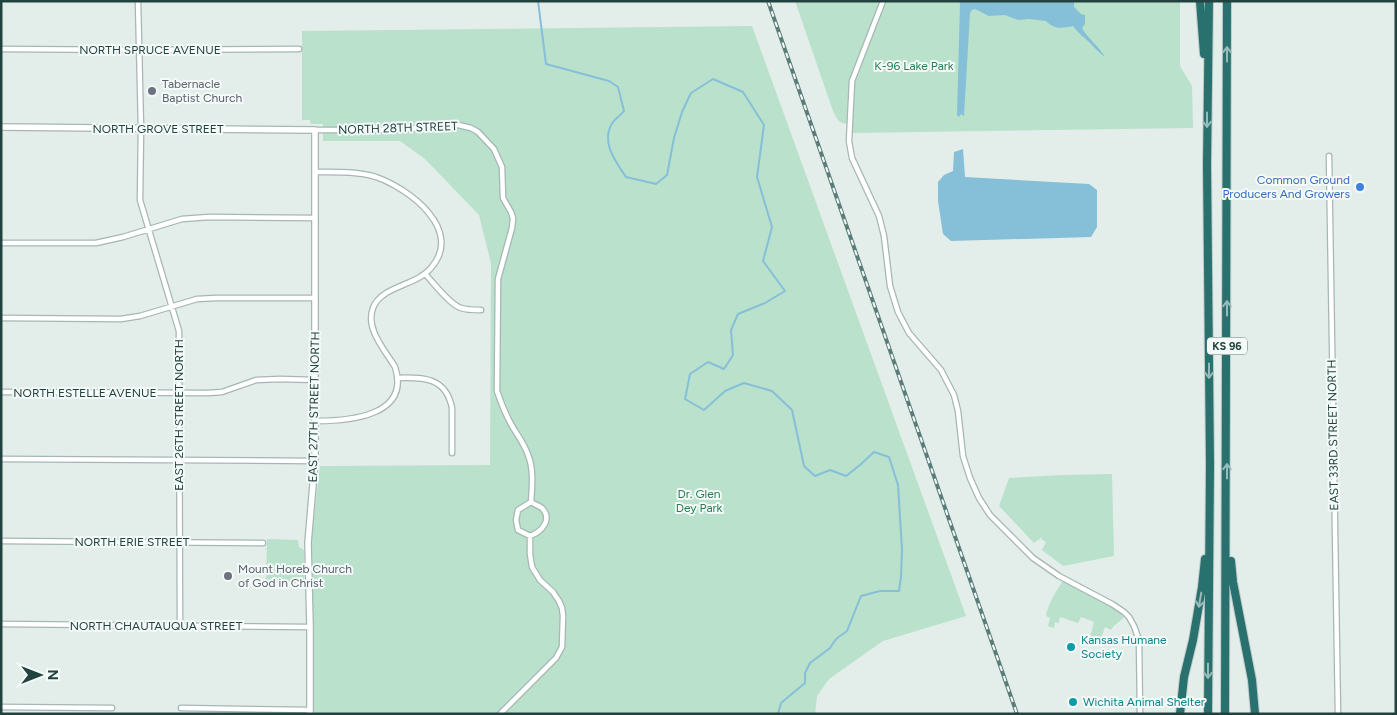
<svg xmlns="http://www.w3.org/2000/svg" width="1397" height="715" viewBox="0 0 1397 715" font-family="Figtree,sans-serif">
<rect width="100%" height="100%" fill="#e3eeeb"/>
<path fill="#bae1cb" d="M795 1H1180V66L1192 86 1193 128 853 133V124C840 124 839 123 833 111Z
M752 26 966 616 883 641 829 679 817 696 815 714H313L312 534 320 466 490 465 491 263 479 215 425 159 400 141H323V124H311L310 120H302V31Z
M1112 474 1114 556 1063 566 1042 550 1046 542 1041 539 1042 537 1034 543 999 506 1009 478 1062 475Z
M267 539 298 540 299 547 304 550V583H266Z
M1063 581C1081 590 1110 603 1124 617 1120 622 1114 624 1111 630L1105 627 1100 641 1090 637 1094 622 1081 617 1078 623 1060 617 1059 623 1055 622 1054 628 1048 626 1050 618 1046 616C1047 606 1057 589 1063 581Z"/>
<path fill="#86bfd8" d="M958 1H1074V7L1081 14 1085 15V24L1082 28C1088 39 1098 45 1105 57 1098 52 1094 47 1089 42 1083 36 1078 33 1073 26 1062 28 1055 30 1046 21L1029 19 1018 20 1005 15 989 16 975 9 972 10 970 13 964 116 961 114 959 117 957 115 960 3Z
M963 149 965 177 1089 184 1097 190V227L1091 237 951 241 943 234 938 201V182L944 175 953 171 954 152Z"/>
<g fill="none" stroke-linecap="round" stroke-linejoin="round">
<path stroke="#86bfd8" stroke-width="2" d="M538 1 546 64 609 81 618 87 624 111C621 115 616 118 613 122 600 141 615 161 626 177L656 184 667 175 674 138 682 112 691 93 713 79 743 92 764 125 757 177 772 227 763 261 785 291 765 303 738 314 731 330 733 355 724 369 708 362 690 374 685 399 704 410 725 391 744 383 772 391 792 410 804 466 815 476 830 470 846 476 860 465 874 452 889 457 898 485 902 549 901 577 899 591H880L861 596 847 631 836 639 830 648 810 663 805 673V683L781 703 778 714"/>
<defs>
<path id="minor" d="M138 1 141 128 140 200 179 331 180 625
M883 1 852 81 849 141 852 158 879 216 884 236 890 286 898 312 909 333 941 370 954 395 958 411 963 456 970 478 979 498 990 515 1033 558 1059 576 1112 604 1124 612 1129 617 1134 626 1139 640 1140 714
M1 49 139 50 299 49
M315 130H400L454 124 471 128 478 132 494 149 502 167 503 198 511 212 513 218 512 228 498 279 497 391C501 403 505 413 511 424 517 435 524 443 528 455 534 469 532 487 531 502
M1329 156 1338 714
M315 172C335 172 357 171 376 177 410 189 464 230 431 268 416 286 381 286 373 308 365 329 385 350 395 367 411 416 349 421 316 421
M1 243H96L123 237 182 219 209 217 315 218
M425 274C434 283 449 304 461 308 467 310 474 310 481 310
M1 318 121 319 140 316 197 299 216 298H315
M397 378C423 377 446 377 452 408V453
M1 392 208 393 222 392 256 380 280 379 316 380
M1 459 315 461
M531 502C534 504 539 506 542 508 553 520 541 532 530 536L518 530 516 520 518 510Z
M1 541 263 543
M1 624 310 627
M1 707 112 708
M181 708 310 710
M500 714 556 658 562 647 563 616 562 608 559 601 553 592 540 580 532 567 530 554V536"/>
<path id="tertiary" d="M1 127 315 130V461L308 543 310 627V714"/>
<path id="motorway" d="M1200 1 1204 54
M1231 561 1233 582 1252 680 1255 714
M1180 714 1184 677 1193 640 1202 587 1205 559
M1208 714 1210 465 1207 165 1209 1
M1225 714 1227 1"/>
</defs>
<use href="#minor" stroke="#a5b7b4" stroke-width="7"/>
<use href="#tertiary" stroke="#a5b7b4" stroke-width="8"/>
<use href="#motorway" stroke="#c1cac9" stroke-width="10"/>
<use href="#minor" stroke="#fff" stroke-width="4.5"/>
<use href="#tertiary" stroke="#fff" stroke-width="5.5"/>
<use href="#motorway" stroke="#29716e" stroke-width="8"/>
<defs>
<path id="rail" d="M768 1 1017 714"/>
</defs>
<use href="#rail" stroke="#5b7d79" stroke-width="4"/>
<use href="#rail" stroke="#f4faf8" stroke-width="2" stroke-dasharray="5.5" stroke-linecap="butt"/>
</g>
<defs><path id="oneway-shaft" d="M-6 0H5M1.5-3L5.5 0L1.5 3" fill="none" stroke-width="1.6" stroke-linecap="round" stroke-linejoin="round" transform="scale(1.25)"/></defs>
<g stroke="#99bcba">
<use href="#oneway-shaft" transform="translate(1227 54) rotate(-90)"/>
<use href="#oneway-shaft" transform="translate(1207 120) rotate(90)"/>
<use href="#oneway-shaft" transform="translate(1227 308) rotate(-90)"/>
<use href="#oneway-shaft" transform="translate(1209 371) rotate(90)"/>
<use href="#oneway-shaft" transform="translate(1227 471) rotate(-90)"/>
<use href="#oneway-shaft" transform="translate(1200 600) rotate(100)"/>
<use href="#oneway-shaft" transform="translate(1208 671) rotate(90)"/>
</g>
<g fill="#6b7280" stroke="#f4faf8" stroke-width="2">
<circle cx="152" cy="91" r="5"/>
<circle cx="228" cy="576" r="5"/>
</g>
<circle fill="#3f7fe0" stroke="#f4faf8" stroke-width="2" cx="1360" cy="187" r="5"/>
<g fill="#0f9aa8" stroke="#f4faf8" stroke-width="2">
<circle cx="1071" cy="647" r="5"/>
<circle cx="1073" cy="702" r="5"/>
</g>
<g text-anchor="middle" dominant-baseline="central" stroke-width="4" stroke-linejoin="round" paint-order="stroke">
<rect fill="#f4faf8" stroke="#607976" stroke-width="1" x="1207" y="337.5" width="40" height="17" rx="4"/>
<g font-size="11" font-weight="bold" fill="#21423e">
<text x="1227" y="346">KS 96</text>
</g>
<g font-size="12" fill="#21423e" stroke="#f4faf8">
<text x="150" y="50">NORTH SPRUCE AVENUE</text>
<text transform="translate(398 128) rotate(-2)">NORTH 28TH STREET</text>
<text x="158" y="129">NORTH GROVE STREET</text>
<text x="85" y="393">NORTH ESTELLE AVENUE</text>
<text transform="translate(314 407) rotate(-89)">EAST 27TH STREET NORTH</text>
<text transform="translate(179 415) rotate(-90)">EAST 26TH STREET NORTH</text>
<text transform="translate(1333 435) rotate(-91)">EAST 33RD STREET NORTH</text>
<text x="132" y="542">NORTH ERIE STREET</text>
<text x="156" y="626">NORTH CHAUTAUQUA STREET</text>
</g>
<g font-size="12" fill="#267d56" stroke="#f4faf8">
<text x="914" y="66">K-96 Lake Park</text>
<text x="699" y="494">Dr. Glen<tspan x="699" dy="14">Dey Park</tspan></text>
</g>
<g font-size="12" fill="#5b616d" stroke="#f4faf8" text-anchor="start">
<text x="162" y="84">Tabernacle<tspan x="162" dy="14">Baptist Church</tspan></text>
<text x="238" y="569">Mount Horeb Church<tspan x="238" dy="14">of God in Christ</tspan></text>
</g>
<g font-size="12" fill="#366cbe" stroke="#f4faf8" text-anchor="end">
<text x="1350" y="180">Common Ground<tspan x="1350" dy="14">Producers And Growers</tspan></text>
</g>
<g font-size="12" fill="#0d838f" stroke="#f4faf8" text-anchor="start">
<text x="1081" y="640">Kansas Humane<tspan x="1081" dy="14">Society</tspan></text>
<text x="1083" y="702">Wichita Animal Shelter</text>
</g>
</g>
<rect width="1397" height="715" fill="none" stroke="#21423e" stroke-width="5"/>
<g transform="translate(40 675) rotate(90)" stroke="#f4faf8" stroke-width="4" paint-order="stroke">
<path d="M0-4L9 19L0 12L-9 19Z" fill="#21423e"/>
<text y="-8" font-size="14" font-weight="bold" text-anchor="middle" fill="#21423e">N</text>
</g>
</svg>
